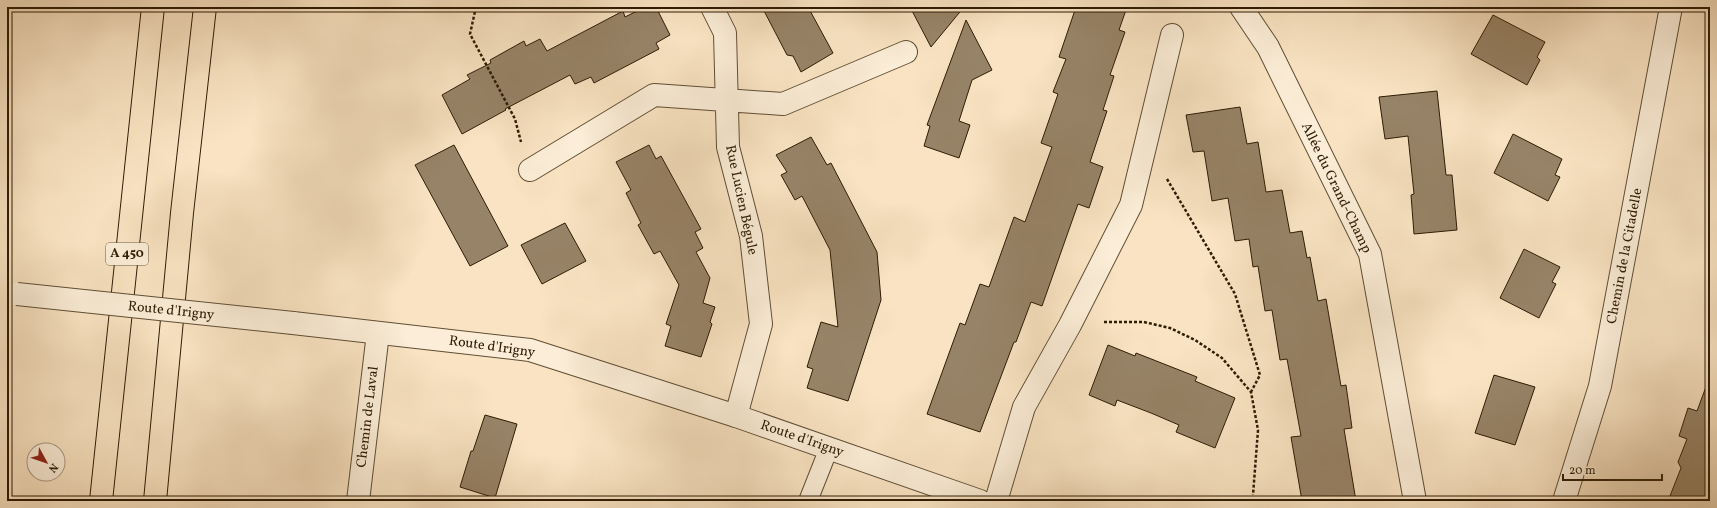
<svg xmlns="http://www.w3.org/2000/svg" width="1717" height="508" viewBox="0 0 1717 508" font-family="Vollkorn,serif">
<rect width="100%" height="100%" fill="#f9e3c2"/>
<filter id="stains"><feTurbulence type="fractalNoise" baseFrequency=".005" numOctaves="4"/><feColorMatrix values="0 0 0 0 .2 0 0 0 0 .09 0 0 0 0 .02 0 0 0 .5 -.17"/></filter>
<radialGradient id="worn" r=".72"><stop offset=".6" stop-color="#630" stop-opacity="0"/><stop offset="1" stop-color="#630" stop-opacity=".3"/></radialGradient>
<path fill="#978367" stroke="#2d1c04" d="M645 7H656L670 35 656 43 659 49 594 83 591 77 575 84 570 75 505 109 506 110 462 134 442 95 470 79 467 75 491 63 490 60 524 41 526 46 540 39 547 51 623 11 625 17Z
M762 7H808L833 53 801 72 793 56 787 55Z
M910 7H964L931 47Z
M1076 7H1127L1119 30 1125 32 1110 75 1114 76 1103 110 1107 111 1090 162 1103 167 1089 208 1078 204 1042 306 1031 302 1016 342H1014L980 432 927 414 960 323 965 325 980 284 989 287 1014 217 1025 222 1052 147 1041 143 1058 94 1053 92 1066 59 1059 57Z
M1493 15 1545 42 1537 57 1540 60 1527 85 1471 54Z
M966 20 992 70 972 80 959 121 970 125 959 158 924 146 930 126 927 125Z
M1437 91 1446 175H1452L1457 230 1414 234 1411 195 1414 194 1408 136 1385 139 1379 97Z
M1240 107 1247 144 1258 142 1266 192 1282 190 1290 233 1302 231 1307 258 1310 257 1318 301 1326 299 1341 386 1346 385 1352 428 1344 429 1356 501H1302L1291 437 1301 436 1287 359 1280 360 1272 310 1265 311 1258 266 1253 267 1249 239 1235 241 1228 198 1212 201 1204 151 1193 152 1186 115Z
M1513 134 1562 159 1555 175 1560 177 1548 201 1494 173Z
M811 137 827 165 831 163 877 252 881 300 848 401 807 388 813 369 807 367 821 322 838 327 830 250 802 196 795 200 781 175 787 172 776 155Z
M454 145 508 246 470 266 415 165Z
M649 145 656 159 661 156 701 229 695 232 703 248 696 252 710 278 703 303 715 307 710 322 712 324 701 357 665 346 671 326 666 324 679 285 660 251 654 254 638 225 641 223 626 193 631 190 616 162Z
M565 223 586 261 542 284 521 245Z
M1524 249 1560 267 1552 282 1556 284 1539 318 1500 298Z
M1108 345 1135 356 1136 353 1197 377 1195 381 1235 398 1215 448 1176 432 1179 425 1151 413 1117 400 1115 406 1089 395Z
M1494 375 1535 387 1515 445 1475 433Z
M1707 384H1710V501H1668L1681 468 1678 462 1687 439 1679 436 1688 408 1697 411Z
M485 415 517 424 495 498 460 487 471 451H473Z"/>
<g fill="none" stroke-linecap="round" stroke-linejoin="round">
<defs>
<path id="service" d="M808 501 829 448"/>
<path id="minor" d="M712 7 725 33 728 147 751 236 761 324 736 416
M1241 7 1268 47 1370 254 1415 501
M530 170 654 95 783 104 906 52
M358 501 378 333
M996 501 1024 407 1070 325 1131 205 1172 35"/>
<path id="tertiary" d="M293 323 530 350 736 416 980 501
M1564 501 1600 386 1671 7"/>
<path id="motorway" d="M101 501 153 7
M155 501 182 213 205 7"/>
</defs>
<use href="#service" stroke="#604e34" stroke-width="20"/>
<use href="#minor" stroke="#604e34" stroke-width="24"/>
<use href="#tertiary" stroke="#604e34" stroke-width="24"/>
<use href="#motorway" stroke="#2d1c04" stroke-width="24"/>
<path stroke="#2d1c04" stroke-width="2.5" stroke-dasharray="3 2" stroke-linecap="butt" d="M476 7 470 34 515 119 521 142
M1167 179 1235 294 1260 375 1251 392
M1104 322H1144L1170 328 1195 340 1222 358 1251 392 1258 430 1253 495"/>
<use href="#service" stroke="#fbedd7" stroke-width="18"/>
<use href="#minor" stroke="#fbedd7" stroke-width="22"/>
<use href="#tertiary" stroke="#fbedd7" stroke-width="22"/>
<use href="#motorway" stroke="#f9e3c2" stroke-width="22"/>
<defs>
<path id="tertiary-bridge" d="M17 294 293 323"/>
</defs>
<use href="#tertiary-bridge" stroke="#604e34" stroke-width="24" stroke-linecap="butt"/>
<use href="#tertiary-bridge" stroke="#fbedd7" stroke-width="22"/>
</g>
<g text-anchor="middle" dominant-baseline="central" stroke-width="3" stroke-linejoin="round" paint-order="stroke">
<rect fill="#fbedd7" stroke="#6b5b43" stroke-width="1" x="106" y="243" width="42" height="22" rx="3"/>
<g font-size="13" font-weight="bold" fill="#2d1c04">
<text x="127" y="254">A 450</text>
</g>
<g font-size="14" fill="#2d1c04" stroke="#fbedd7">
<text transform="translate(1336 188) rotate(64)">Allée du Grand-Champ</text>
<text transform="translate(741 200) rotate(78)">Rue Lucien Bégule</text>
<text transform="translate(1625 256) rotate(-79)">Chemin de la Citadelle</text>
<text transform="translate(171 311) rotate(6)">Route d'Irigny</text>
<text transform="translate(492 347) rotate(8)">Route d'Irigny</text>
<text transform="translate(368 417) rotate(-83)">Chemin de Laval</text>
<text transform="translate(802 439) rotate(19)">Route d'Irigny</text>
</g>
</g>
<rect width="1717" height="508" fill="none" stroke="#f9e3c2" stroke-width="24"/>
<rect x="8" y="8" width="1701" height="492" fill="none" stroke="#2d1c04" stroke-width="2"/>
<rect x="12" y="12" width="1693" height="484" fill="none" stroke="#2d1c04"/>
<g transform="translate(46 462) rotate(130)"><circle r="19" fill="#fbedd7" stroke="#a99983"/>
<path d="M0-3L7 15L0 10L-7 15Z" fill="#8f2418"/>
<text y="-6" font-size="11" font-weight="bold" text-anchor="middle" fill="#2d1c04">N</text>
</g>
<path d="M1563 474v6h99v-6" fill="none" stroke="#2d1c04" stroke-width="2"/>
<text x="1569" y="474" font-size="12" fill="#2d1c04" stroke="#fbedd7" stroke-width="3" paint-order="stroke">20 m</text>
<rect width="100%" height="100%" filter="url(#stains)"/>
<rect width="100%" height="100%" fill="url(#worn)"/>
</svg>
